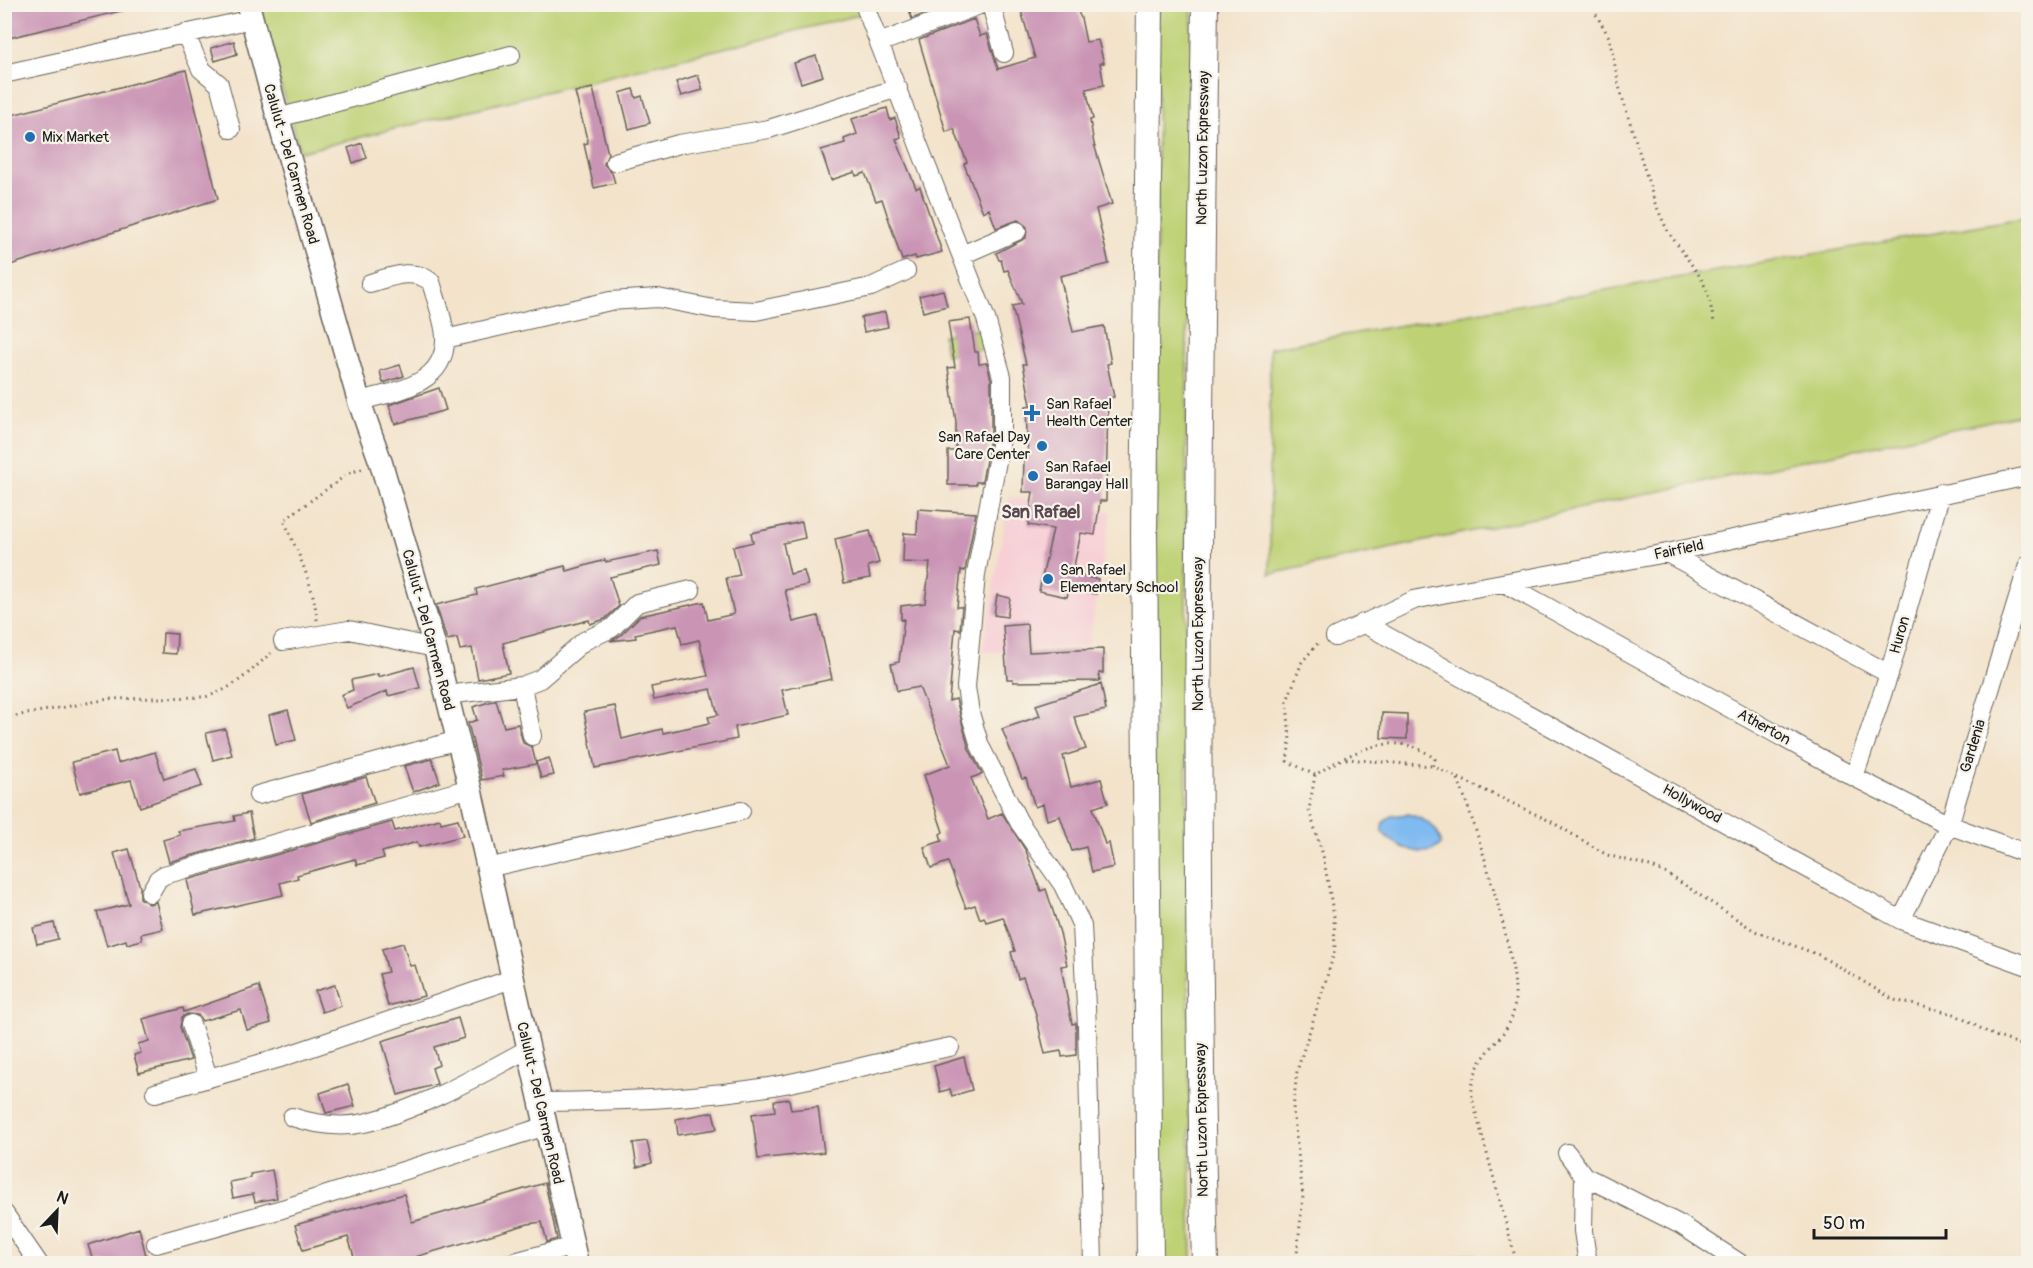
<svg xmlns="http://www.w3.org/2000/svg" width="2033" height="1268" viewBox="0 0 2033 1268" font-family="Pangolin,sans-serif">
<rect width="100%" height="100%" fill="#f7f3e8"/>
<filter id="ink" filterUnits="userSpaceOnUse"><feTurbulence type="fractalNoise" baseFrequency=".0167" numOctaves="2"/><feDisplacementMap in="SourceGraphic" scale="12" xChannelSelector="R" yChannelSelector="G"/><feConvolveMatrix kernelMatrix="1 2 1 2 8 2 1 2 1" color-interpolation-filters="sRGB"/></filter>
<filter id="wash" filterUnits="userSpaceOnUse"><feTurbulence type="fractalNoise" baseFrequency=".008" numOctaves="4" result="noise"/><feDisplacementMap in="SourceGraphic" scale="24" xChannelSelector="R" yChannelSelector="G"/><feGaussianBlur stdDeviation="1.35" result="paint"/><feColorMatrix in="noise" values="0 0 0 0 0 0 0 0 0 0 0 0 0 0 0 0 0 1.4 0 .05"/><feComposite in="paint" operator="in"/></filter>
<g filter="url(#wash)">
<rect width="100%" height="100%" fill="#f3e3cb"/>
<path fill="#f7cfd5" d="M1009 497 1111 512 1089 645 982 653Z"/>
<path fill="#bed174" stroke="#6d7648" stroke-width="1.5" d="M858 4 863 14 300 152 257 5Z
M1158 5H1192C1183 424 1185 844 1192 1264L1158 1263 1153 914Z
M2028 217V413L1270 574V348Z
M981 329 984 349 946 355 943 335Z"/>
<path fill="#7fbaf1" stroke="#4e6b86" stroke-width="1.5" d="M1408 814C1424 819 1439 826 1441 844 1426 862 1395 846 1382 832L1384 822 1391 816Z
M1466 1254 1477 1256 1482 1263H1438Z"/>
<g id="blocks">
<path fill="#ca94b5" d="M4 4H125V10L4 39Z
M907 4H949L912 19Z
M1019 4H1074L1081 18 1086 42 1098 40 1104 63H1100L1104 85 1086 89 1093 119 1090 120 1094 144 1112 204 1096 209 1109 264 1060 276 1073 332 1104 326 1111 363 1107 364 1114 397 1108 398 1106 501H1100L1095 535 1081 533 1072 575 1098 579 1096 594 1069 589 1067 597 1039 591 1053 529 1028 525 1033 492H1023L1024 459H1028L1026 406 1031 405 1023 364H1026L1012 306 1022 304 1008 270 1004 271 1001 260H999L996 253 1026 238 1027 227 1018 220 996 228 989 209 983 212 964 164 967 162 954 129 946 132 919 40 974 19 980 36 987 34 998 69 1035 58Z
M234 41 237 54 215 61 211 48Z
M816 56 823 76 801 83 794 63Z
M186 70 218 199 4 267V117Z
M698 75 703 90 681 96 676 82Z
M593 88 608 154 604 164 612 173 615 183 594 188 584 144 588 143 575 92Z
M633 89 636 98 642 96 650 123 629 129 620 93Z
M887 108 890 120 895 118 901 137 896 139 916 188 920 187 942 252 916 259 915 256 902 260 882 199 876 201 865 173 856 176 855 172 831 180 821 150 845 143 844 139 857 134 852 119Z
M362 143 367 158 353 163 348 148Z
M943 290 947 306 923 312 919 296Z
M885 312 888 327 864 332 861 317Z
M970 319 975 352H978L979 364 987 363 991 379V433L982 482H976V485H948V451H956V422L948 368 955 367 948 322Z
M400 365 404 376 383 383 380 371Z
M439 388 446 410 395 424 389 405Z
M918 509 976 513 965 571 961 570 957 607H962L960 630 955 629 949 701 956 699 969 749 982 774 971 778 988 819 1002 813 1026 851 1041 891 1046 889 1060 933 1067 965 1061 966 1072 1024 1076 1023V1055L1062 1057 1061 1051 1045 1054 1035 1011 1023 977 1018 979 1011 952 1015 951 1003 917 986 922 984 917 980 919 975 905 966 908 948 862 931 868 924 847 942 841 940 834 943 832 924 775 950 765 919 687 897 691 891 664 899 662 904 619 901 620V606L925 603 930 563 903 562 904 533 917 534Z
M802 522 805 538 783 543 790 574 804 571 808 585 785 590 793 622 818 616 832 679 782 690 788 715 735 727 737 739 595 768 584 712 615 706 622 739 662 729 663 733 710 723 708 717 718 715 711 689 654 700 651 687 708 676 699 640 682 644 677 625 635 634 636 638 610 641 620 636 640 616 704 602 708 620 734 614 726 578 740 575 733 547 753 542 751 533Z
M870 531 879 563 868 566 870 578 844 583 835 539Z
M658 551 661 565 610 577 619 606 605 619 590 624 589 620 503 643 509 673 478 679 472 648 460 650 457 638 447 640 436 605 477 595 476 589 565 566 567 571 605 560 606 562Z
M997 595 1010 598 1007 617 994 615Z
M1027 624 1029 652 1103 649V673H1099L1100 681 1013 682V679H1007L1003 626Z
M163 633 177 634 176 654 162 653Z
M414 667 420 688 388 696 387 691 347 708 341 695 353 690 351 680 378 674V677Z
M1101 684 1106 710 1074 717 1086 749 1063 756 1071 787 1101 779 1108 803 1093 808 1105 844 1109 843 1114 867 1092 872 1086 847 1072 851 1060 816 1047 820 1043 804 1035 807 1026 778 1022 779 1002 729 1040 716 1036 705Z
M496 700 504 727 518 724 523 743 532 747 536 764 502 770 504 776 482 780 468 723 477 720 473 707Z
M288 710 296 740 276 745 269 715Z
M1382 713 1407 714V739L1381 738Z
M225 729 232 755 213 760 206 733Z
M115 751 118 763 155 752 164 779 196 769 202 786 140 807 131 780 80 793 72 762Z
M549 758 554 775 541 778 536 762Z
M432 759 440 782 413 792 404 766Z
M366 777 375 803 311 822 302 794Z
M249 813 254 838 169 862 163 840 180 835 178 831 235 821 234 816Z
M440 819 441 823 458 819 463 836 419 847 417 842 382 852 384 858 357 865 355 859 297 875 298 878 280 883 283 895 195 915 187 880 392 822 395 831Z
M129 849 140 887V898L149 904 156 902 163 929 141 934 142 940 127 944 126 940 107 946 97 912 129 904 114 853Z
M54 923 58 939 37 944 33 928Z
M403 943 410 966 415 965 424 996 388 1006 379 974 388 972 382 949Z
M335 985 341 1006 322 1012 315 991Z
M259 986 271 1023 247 1030 241 1010 202 1021 198 1015 187 1014 182 1017 180 1027 191 1060 139 1073 134 1055 141 1053 138 1044 149 1041 143 1019 183 1008 184 1012Z
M458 1018 464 1038 434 1047 439 1065 432 1068 437 1084 398 1095 382 1041Z
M964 1057 972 1090 952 1096 950 1089 940 1092 934 1066Z
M348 1084 355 1106 326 1113 320 1093Z
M789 1099 791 1110 818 1107 824 1152 758 1159 752 1114 775 1111 774 1101Z
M713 1112 717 1129 678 1135 676 1119Z
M647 1141 652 1163 637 1167 633 1143Z
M272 1170 277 1198 255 1202 253 1194 233 1198 230 1182 251 1178 250 1174Z
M545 1183 557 1239 547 1242 542 1222 528 1224 415 1257 417 1263H356L348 1237 303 1250 295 1225 404 1194 412 1222Z
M139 1228 148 1263H94L88 1245Z"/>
</g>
</g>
<g filter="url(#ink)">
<use href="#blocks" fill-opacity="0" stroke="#676259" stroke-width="1.5"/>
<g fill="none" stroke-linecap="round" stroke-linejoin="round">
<defs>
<path id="minor" d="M864 4 986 319 1002 377V434L976 574 966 687 970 713 980 746 1019 822 1063 885 1082 926 1087 1027 1093 1264
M991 4 1004 53
M185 33 201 69 219 84 231 129
M879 43 982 4
M4 74 252 19
M278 118 511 55
M615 162 679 144 769 129 898 88
M962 255 1017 231
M445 339 610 301 658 298 714 309 756 311 871 287 906 271
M359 401C394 392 447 385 445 337 444 319 436 300 431 282 414 267 390 277 370 283
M1667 553 1889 674
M1506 584 1854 777 1949 825 2028 854
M1363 623 1901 920 2028 966
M1335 637 1414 600 1442 594 1667 553 2028 476
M283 641 349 630 435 648
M522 686 532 736
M446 695 522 686 540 679 584 641 612 628 637 603 691 590
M1854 777 1889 674 1941 493
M258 795 458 740
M487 868 741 811
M150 893 158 879 164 875 470 788
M1901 920 1949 825 2028 565
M191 1024 208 1077
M155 1093 280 1058 512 979
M540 1102C622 1101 704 1099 785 1084 840 1073 895 1058 950 1047
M292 1117C314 1124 341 1128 364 1123 417 1111 480 1075 528 1049
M1567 1153 1584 1176 1681 1225 1741 1264
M1584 1176 1583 1231 1588 1264
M4 1213 39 1264
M156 1244 282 1209 546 1126
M507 1264 574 1246"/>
<path id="major" d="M248 4 278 118 359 401 381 463 435 648 470 788 577 1264"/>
<path id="highway" d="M1205 4C1199 424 1194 844 1205 1264
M1150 1264 1144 531 1150 4"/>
</defs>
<use href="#minor" stroke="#676259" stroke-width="20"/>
<use href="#major" stroke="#676259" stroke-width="25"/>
<use href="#highway" stroke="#676259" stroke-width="28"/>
<path stroke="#676259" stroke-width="3" stroke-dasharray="1.5 4.5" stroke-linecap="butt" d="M1590 4 1609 37 1620 90 1655 203 1667 230 1701 278 1708 293 1714 322
M317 620C314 584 297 552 284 520L349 473 362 469
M4 718 109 699 205 697C232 690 251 671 271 653
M1346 759 1432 766
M1315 775 1287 761 1290 741 1287 701 1302 662 1319 642
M1458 779C1476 828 1491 877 1504 928 1510 955 1518 981 1514 1009 1508 1043 1469 1054 1472 1098L1517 1264
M1296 1264 1303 1196 1293 1110 1297 1071 1335 951 1334 917 1323 855 1309 810 1315 775C1351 752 1396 727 1435 759L1433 766 1550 821 1607 855 1650 866 1669 875 1755 931 1819 955 1894 1000 1954 1014 1995 1036 2028 1047"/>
<use href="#minor" stroke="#fff" stroke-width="18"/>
<use href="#major" stroke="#fff" stroke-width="22"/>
<use href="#highway" stroke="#fff" stroke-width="26"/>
</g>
</g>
<g fill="#1f6fb2" stroke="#f7f3e8" stroke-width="2">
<circle cx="30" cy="137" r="6"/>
<path d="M1029 404h6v6h6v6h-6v6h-6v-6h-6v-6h6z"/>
<circle cx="1042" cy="446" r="6"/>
<circle cx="1033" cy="476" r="6"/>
<circle cx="1048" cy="579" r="6"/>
</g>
<g text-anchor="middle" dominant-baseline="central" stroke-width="4.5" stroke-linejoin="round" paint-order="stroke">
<g font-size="15" fill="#1c1c1c" stroke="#f7f3e8" text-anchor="start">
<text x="42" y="137">Mix Market</text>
<text x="1046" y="404">San Rafael<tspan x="1046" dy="17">Health Center</tspan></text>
<text x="1030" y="437" text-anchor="end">San Rafael Day<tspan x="1030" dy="17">Care Center</tspan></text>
<text x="1045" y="467">San Rafael<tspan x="1045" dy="17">Barangay Hall</tspan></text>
<text x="1060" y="570">San Rafael<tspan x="1060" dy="17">Elementary School</tspan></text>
</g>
<g font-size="15" fill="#1c1c1c" stroke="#f7f3e8">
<text transform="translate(1203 148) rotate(-89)">North Luzon Expressway</text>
<text transform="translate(291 164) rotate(74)">Calulut - Del Carmen Road</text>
<text transform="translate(1679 550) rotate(-12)">Fairfield</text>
<text transform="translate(428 630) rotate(75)">Calulut - Del Carmen Road</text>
<text transform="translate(1198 634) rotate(-90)">North Luzon Expressway</text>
<text transform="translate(1900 635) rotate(-74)">Huron</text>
<text transform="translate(1764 727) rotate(29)">Atherton</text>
<text transform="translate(1973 746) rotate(-73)">Gardenia</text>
<text transform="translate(1692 804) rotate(29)">Hollywood</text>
<text transform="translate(540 1103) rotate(77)">Calulut - Del Carmen Road</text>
<text transform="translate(1202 1120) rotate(-91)">North Luzon Expressway</text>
</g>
<g font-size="18" font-weight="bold" fill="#594652" stroke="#f7f3e8">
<text x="1041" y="512">San Rafael</text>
</g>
</g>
<rect width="2033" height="1268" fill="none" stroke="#f7f3e8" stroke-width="24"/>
<g transform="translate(57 1211) rotate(23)" stroke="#f7f3e8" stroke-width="4.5" paint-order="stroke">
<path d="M0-4.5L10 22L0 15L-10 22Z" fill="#1c1c1c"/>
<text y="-9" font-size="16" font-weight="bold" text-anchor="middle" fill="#1c1c1c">N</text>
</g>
<path d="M1814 1229v9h132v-9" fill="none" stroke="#1c1c1c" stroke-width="3"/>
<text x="1823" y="1229" font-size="18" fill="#1c1c1c" stroke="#f7f3e8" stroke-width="4.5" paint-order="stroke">50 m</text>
</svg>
